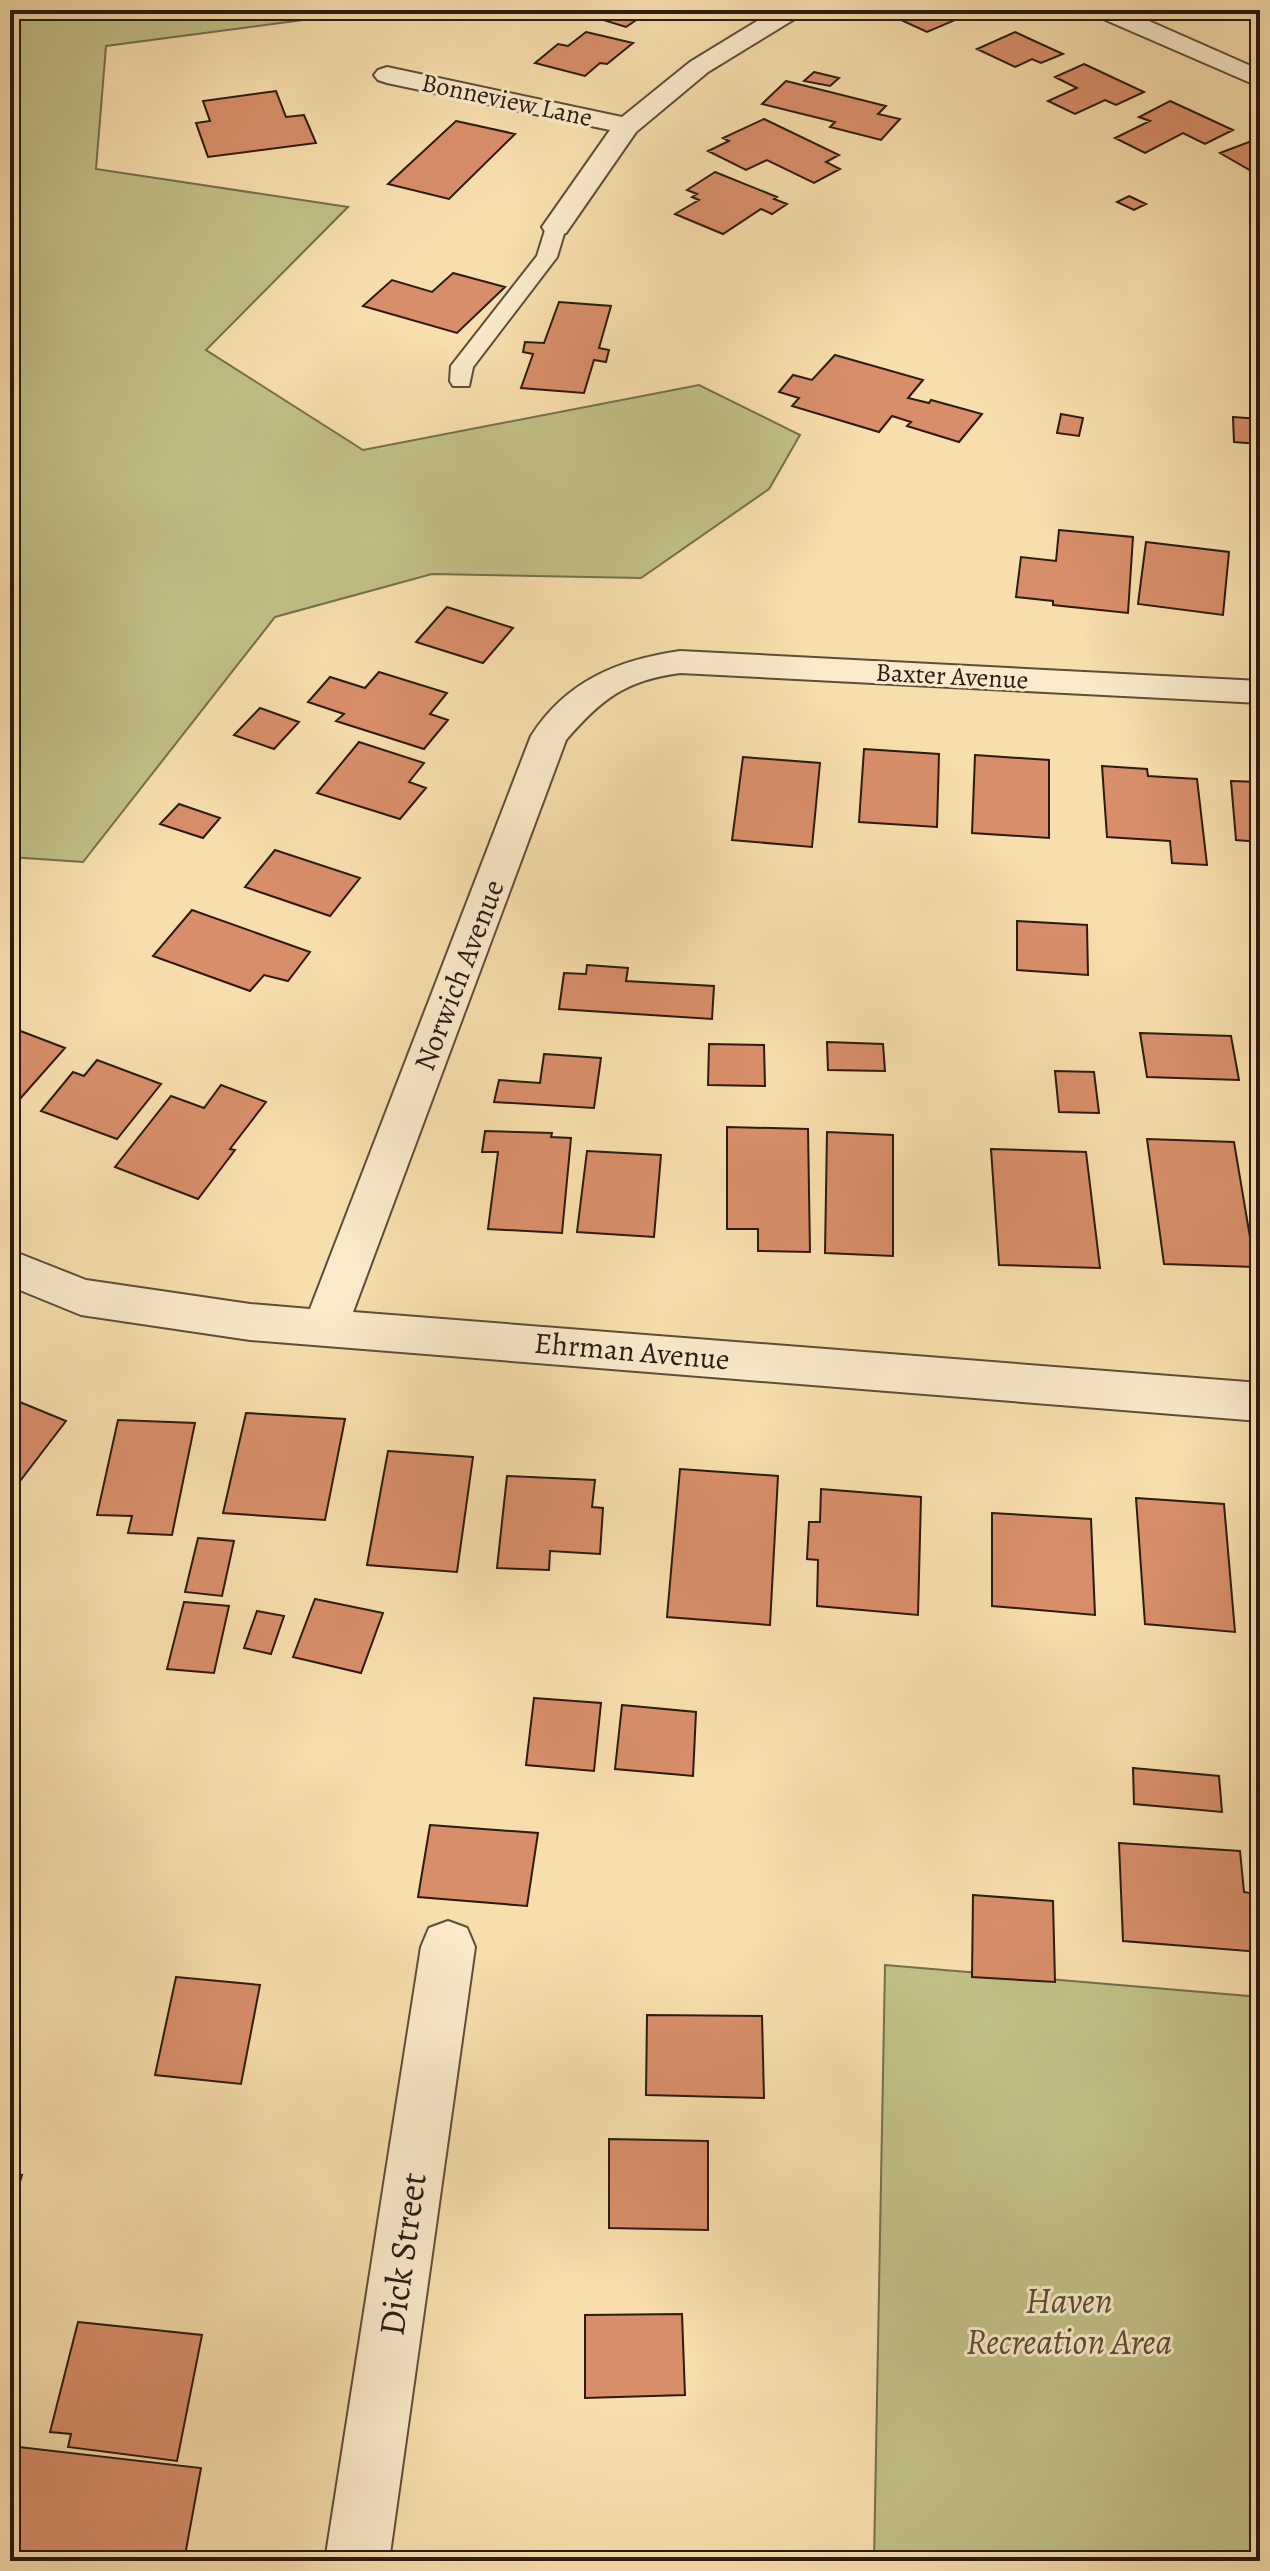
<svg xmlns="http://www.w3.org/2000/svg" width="1270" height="2571" viewBox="0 0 1270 2571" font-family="Alegreya,serif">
<rect width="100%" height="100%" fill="#f7dead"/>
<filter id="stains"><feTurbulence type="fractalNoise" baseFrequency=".0025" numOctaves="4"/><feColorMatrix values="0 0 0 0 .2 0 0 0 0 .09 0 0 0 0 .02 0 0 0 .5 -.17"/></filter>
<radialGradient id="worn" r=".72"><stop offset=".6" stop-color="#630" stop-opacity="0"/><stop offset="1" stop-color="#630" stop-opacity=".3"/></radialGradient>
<path fill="#c1c087" stroke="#766e4d" stroke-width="2" d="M10 10H327L318 18 106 46 96 169 348 207 206 350 363 450 699 385 800 435 769 489 641 578 432 574 275 617 83 862 10 857Z
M885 1965 1260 1997V2561H874Z"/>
<path fill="#d98e6b" stroke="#2b1b13" stroke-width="2" d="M404 10H449L442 19 401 14Z
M580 10H651L626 27 577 12Z
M905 10H970L974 12 927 32 901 20 913 14Z
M586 32 633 43 607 64 600 63 585 76 535 63 558 44 568 46Z
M1015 32 1030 39 1063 54 1041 63 1032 59 1015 67 977 49Z
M1084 64 1144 92 1116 105 1105 100 1075 114 1048 101 1077 88 1055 77Z
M814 72 839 78 830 86 804 81Z
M786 81 886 106 878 114 900 119 881 140 830 127 835 122 762 104Z
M276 91 286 117 304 115 316 143 208 157 196 123 210 121 203 101Z
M1170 101 1194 112 1233 130 1205 144 1183 133 1145 153 1115 138 1150 121 1139 117Z
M764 119 839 155 826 162 840 169 814 183 767 160 746 170 708 151 729 141 723 138Z
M456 121 515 134 449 199 388 184Z
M1254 140 1260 144V176L1220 153Z
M715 172 777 197 774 199 787 204 772 214 761 209 723 234 675 214 699 200 692 197 697 194 687 190Z
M1129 196 1146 204 1134 210 1117 202Z
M453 273 505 287 457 333 363 306 392 280 432 292Z
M559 302 611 306 599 348 609 350 606 362 594 360 584 393 521 388 533 354 523 352 525 342 544 343Z
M835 355 923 380 908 398 929 403 931 400 982 414 959 442 907 426 911 422 892 416 879 432 792 406 799 398 779 392 793 375 812 380Z
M1061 414 1083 418 1079 436 1057 433Z
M1233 417 1260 419V444L1234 442Z
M1059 530 1133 537 1128 613 1053 605V601L1016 597 1021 557 1056 561Z
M1146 542 1229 552 1223 615 1138 604Z
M447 607 513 628 483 663 416 642Z
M379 672 447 693 430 714 448 720 424 749 336 721 344 714 308 702 330 677 365 688Z
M260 708 299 722 274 749 234 735Z
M359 742 424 763 409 782 426 788 400 819 317 793Z
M864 749 939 754 937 827 859 822Z
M975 755 1049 760V838L972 833Z
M743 757 820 763 812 847 732 840Z
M1102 766 1147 769 1148 776 1197 779 1207 865 1172 863 1170 841 1107 837Z
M1231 781 1260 782V842L1236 840Z
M179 804 220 818 203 838 160 824Z
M275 850 360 878 330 916 245 887Z
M192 910 310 952 288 981 264 975 250 991 153 956Z
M1017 921 1087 925 1088 975 1017 970Z
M587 965 628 968 626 981 714 986 712 1019 559 1009 564 973 586 974Z
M10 1027 65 1048 19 1100 10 1096Z
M1140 1033 1231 1036 1239 1080 1147 1077Z
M827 1042 883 1044 885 1071 828 1070Z
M709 1044 764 1045 765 1086 708 1085Z
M544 1054 601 1058 594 1108 494 1102 499 1080 540 1083Z
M97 1060 161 1084 117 1139 41 1111 73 1072 84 1076Z
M1055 1071 1094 1072 1099 1113 1059 1112Z
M221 1085 266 1102 230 1149 235 1150 198 1199 115 1167 171 1096 204 1108Z
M727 1127 808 1129 810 1252 758 1251V1229H727Z
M485 1131 552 1133 551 1137 571 1138 562 1233 488 1229 498 1152H482Z
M827 1132 893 1135V1256L825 1253Z
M1147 1139 1234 1142 1255 1267 1164 1264Z
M991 1149 1086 1152 1100 1268 999 1265Z
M587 1151 661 1155 654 1237 577 1232Z
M10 1398 66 1421 10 1494Z
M246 1413 345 1419 325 1520 223 1513Z
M118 1420 195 1423 172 1535 128 1533 132 1516 97 1515Z
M388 1451 473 1457 457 1572 367 1565Z
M680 1469 778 1476 770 1625 667 1617Z
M507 1476 595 1480 592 1507 603 1508 600 1554 550 1551 549 1570 497 1568Z
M821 1489 921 1497 918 1615 817 1606 818 1560 807 1559 809 1522H820Z
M1136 1498 1224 1504 1235 1632 1145 1624Z
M992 1513 1091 1519 1095 1615 992 1606Z
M198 1538 234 1541 222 1596 185 1592Z
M315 1599 383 1613 361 1673 293 1657Z
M184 1602 229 1606 214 1673 167 1669Z
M257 1611 284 1616 271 1654 244 1648Z
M534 1698 601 1703 594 1771 526 1765Z
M622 1705 696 1712 693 1776 615 1769Z
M1133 1768 1219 1776 1222 1812 1134 1804Z
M430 1825 538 1833 527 1906 418 1897Z
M1119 1843 1240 1851 1244 1892 1260 1895V1952L1123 1941Z
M973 1895 1053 1901 1055 1982 972 1977Z
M176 1977 260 1985 241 2084 155 2075Z
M647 2015 762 2016 764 2098 646 2095Z
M609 2139 708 2141V2230L609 2228Z
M10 2174 22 2175 10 2216Z
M682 2314 685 2395 585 2398V2315Z
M78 2322 202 2335 177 2461 68 2447 71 2434 50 2432Z
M10 2446 201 2468 184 2561 10 2560Z"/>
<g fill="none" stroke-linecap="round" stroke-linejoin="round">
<defs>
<path id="lane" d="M556 221 566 227 557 257 473 367 469 386H453L450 381 451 366 537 256 546 227Z"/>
<path id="street" d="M775 10H804L801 15 708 72 636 132 566 233 556 235 546 233 542 227 610 130 387 83 378 80 374 75 378 70 387 67 622 117 690 62Z
M1091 10H1124L1260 70V87L1094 15Z
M680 651 1260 681V703L680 673C626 680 601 699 566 740L353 1312 1260 1383V1421L250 1340 81 1315 10 1286V1250L86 1280 250 1304 310 1309 531 736C566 681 618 660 680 651Z
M448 1921 467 1928 475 1947 389 2561H325L421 1947 429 1928Z"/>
</defs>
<use href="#lane" stroke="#5e4c3a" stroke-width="4"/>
<use href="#street" stroke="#5e4c3a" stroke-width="4"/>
<use href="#lane" fill="#faeaca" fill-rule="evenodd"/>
<use href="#street" fill="#faeaca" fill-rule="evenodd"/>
</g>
<g text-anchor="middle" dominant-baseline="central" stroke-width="6" stroke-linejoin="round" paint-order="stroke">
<g font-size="26" fill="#2b1b13" stroke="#faeaca">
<text transform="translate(507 100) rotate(12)">Bonneview Lane</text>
<text transform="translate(952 676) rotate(3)">Baxter Avenue</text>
</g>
<g font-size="30" fill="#2b1b13" stroke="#faeaca">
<text transform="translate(459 975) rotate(-69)">Norwich Avenue</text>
<text transform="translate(632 1351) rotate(5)">Ehrman Avenue</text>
</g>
<g font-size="36" fill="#2b1b13" stroke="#faeaca">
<text transform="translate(402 2254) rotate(-82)">Dick Street</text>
</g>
<g font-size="36" font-style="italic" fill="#584d36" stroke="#faeaca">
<text x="1069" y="2300">Haven<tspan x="1069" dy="41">Recreation Area</tspan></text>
</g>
</g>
<rect width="1270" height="2571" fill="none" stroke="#f7dead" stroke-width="40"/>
<rect x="12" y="12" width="1246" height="2547" fill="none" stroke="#2b1b13" stroke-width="4"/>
<rect x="20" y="20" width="1230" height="2531" fill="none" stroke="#2b1b13" stroke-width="2"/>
<rect width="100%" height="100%" filter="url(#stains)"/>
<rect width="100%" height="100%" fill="url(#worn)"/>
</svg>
